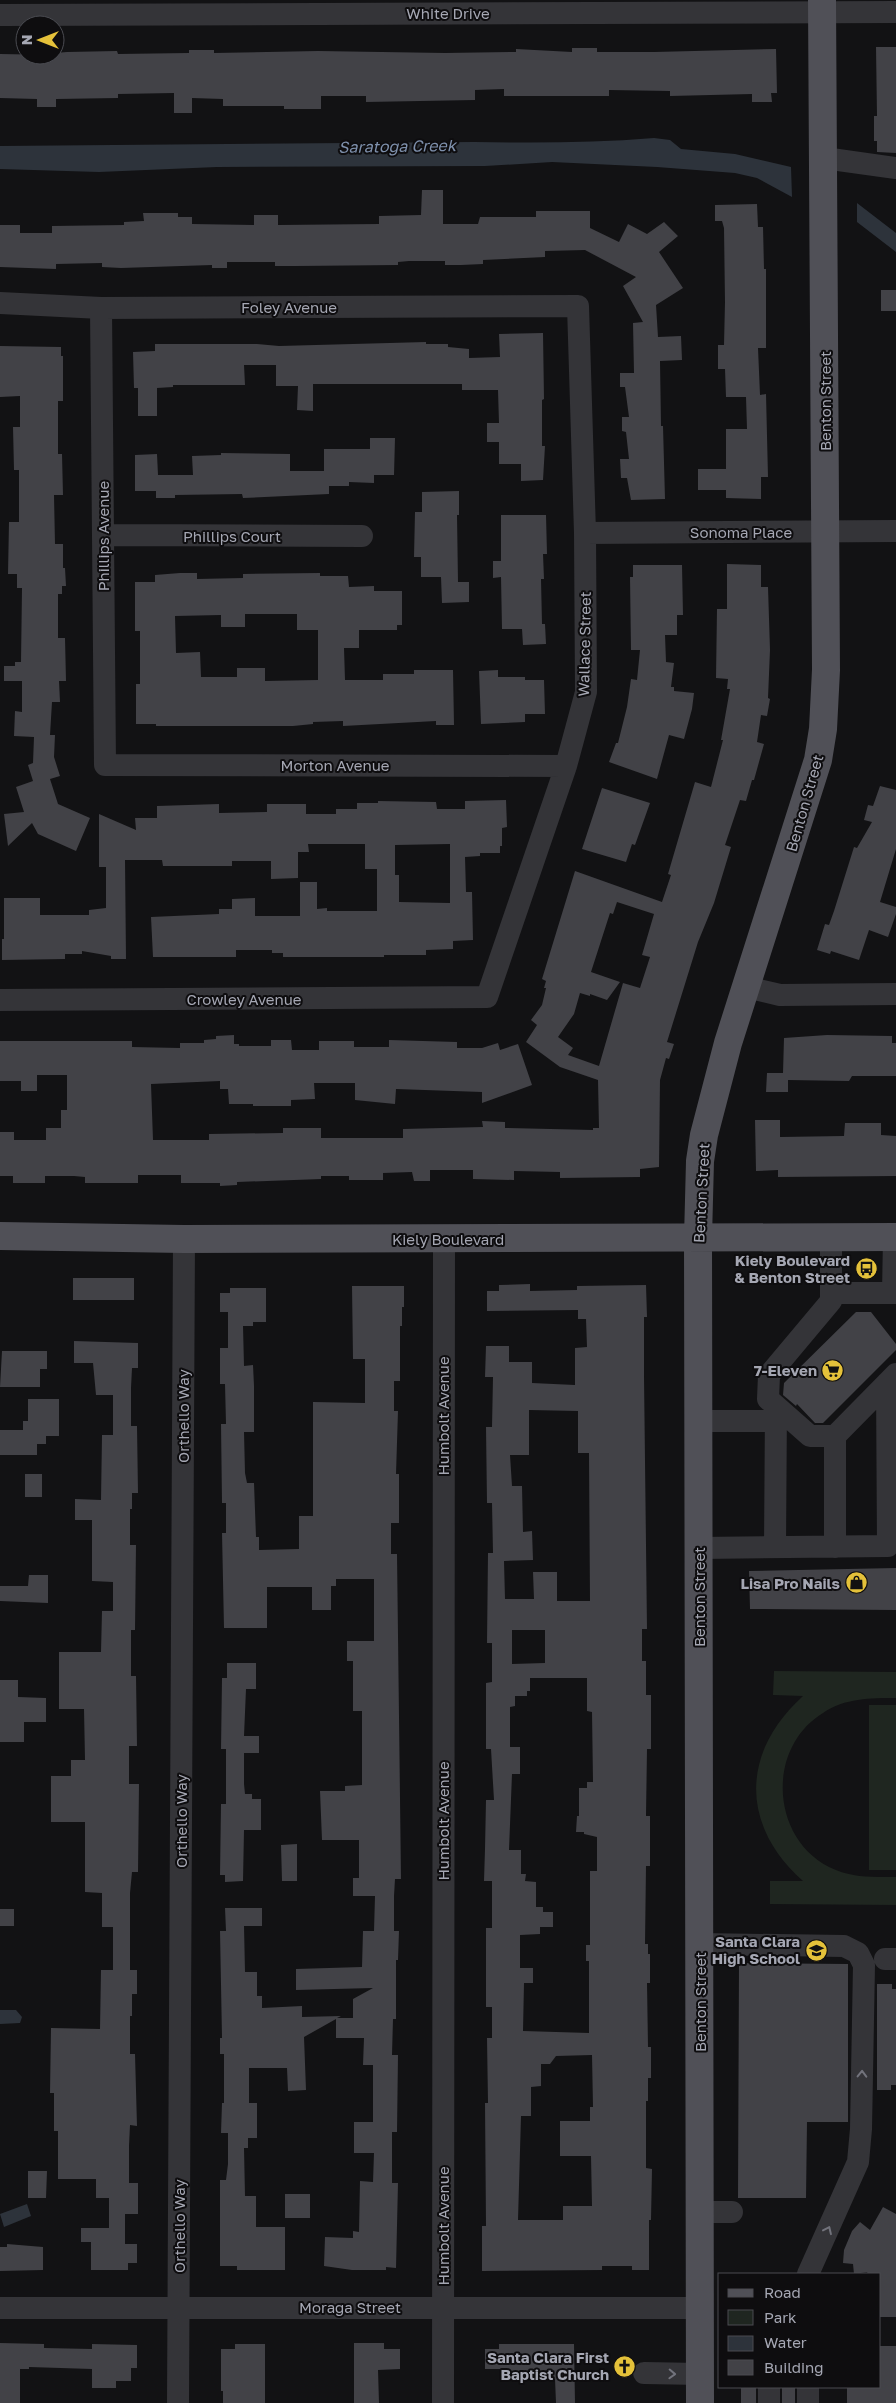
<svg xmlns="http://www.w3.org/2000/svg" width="896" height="2403" viewBox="0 0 896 2403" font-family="'Golos Text',sans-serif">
<rect width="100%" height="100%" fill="#121214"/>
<path fill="#1f2620" d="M774 1671 896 1672V1698C870 1698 845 1698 823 1713 764 1749 771 1844 836 1870 855 1878 876 1877 896 1877V1905L770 1904V1881H803C740 1825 741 1752 803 1696L773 1695Z
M869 1705H896V1870H869Z"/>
<path fill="#2d333b" d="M654 138 670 140 681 149 735 154 791 167 792 197 757 178 735 173 657 167 552 162 485 166 217 167 99 172 0 169V146L474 142C534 143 594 143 654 138Z
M857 203 896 233V252L857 222Z
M0 2010H16L22 2017 20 2023 0 2024Z
M27 2204 31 2216 4 2227 0 2214Z"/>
<path fill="#424247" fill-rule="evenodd" d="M876 47H896V153L877 152V141H874V116H877Z
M572 48H597V52H654L776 49 777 93H771L772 102H752V94L670 96V91L609 90V96H504V89L475 90V100L366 102V96H321V109H284V106H223V99L192 98V113H174V93L118 94V98L56 99V107H37V99L0 98V54L55 55V53L67 52 117 51 118 54 189 53V50H214V53L318 51 445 53 516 52V49L572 52Z
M422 190H443V224H478L480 217H536V211H590V228L619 242 628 224 647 234 664 222 678 236 659 252 683 288 656 305 658 337 681 336 682 360 660 361 661 426H663L665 499 631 500 627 478H621L620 459H629L626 432 622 431V417H629L625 387H620V373H634L633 323 643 322 623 286 636 277 585 250 545 251V257L483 260V264L461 265H445V261H409L398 262V265L296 266H275V262H227V268H212V265L121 268 102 267V263L56 264V269L0 267V225H20V233H52V226L124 225V222L144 221 143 213H178V217H192V224L254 225V215H278V225L379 224V216L421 215Z
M757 204 758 227H763L764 269H766V348H758L760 395 766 394 768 477H761V499L726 498V490H698V469H726V429H747L746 397H726L725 369H718V345H724L725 302 724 228 722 221H715V205Z
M881 290H896V311H881Z
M543 333 544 399 542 400V446H545L543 480 521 481V464H499V442H487V423H499L498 390H462V384H313V411L297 410 298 386H276V365H244L245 385H173V387L157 388V416H138V388H134L133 352 155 351V344H257L279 346 426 342V344H448V347L469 349V358L500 357 499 334Z
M0 346 61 347V356H63V401H58V454H62L63 495H54L55 544H63V568H65L66 586H62V594H58V638H65L66 681H59L60 702H52L50 735H55L54 757 60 776 50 779 58 804 90 818 76 851 38 834 32 823 8 846 4 814 24 812 16 787 33 781 28 765 33 763 34 737 14 736 15 711 22 712V681H4V666H15V662H21L22 588H17V574H8L9 522H19V470H14L13 427H20V396L0 397Z
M370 438H395L394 475H374V483L349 482V486H329V494L243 498 242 494 175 495V498H156V491H135V455L157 454 158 475H193L192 456 221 455V453L290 454V471H324V449H370Z
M459 491V515H457L458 582H469V602L442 603 441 577H421V557H414L415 512H422V492Z
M501 515H546L547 554H543L544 579H541L542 624H545L546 644 523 645 522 629H502L501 577 493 578V561H501Z
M727 564 761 565V587H768L770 650 768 698 770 699 767 716 761 715 757 742 764 744 754 780H752L746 801 740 800 725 845 731 847 714 903 698 942 667 1042 674 1044 669 1059 666 1058 660 1080 659 1167 640 1169V1177L560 1178V1172L514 1171V1180L473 1179V1170H430V1181H414L412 1172 383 1173V1180H349V1176H321V1179L237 1182V1185L220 1186V1183H181V1175H138V1183H85V1177L74 1176H45V1183H13V1176H0V1132H14V1140H46V1128H61V1110H67V1075H37V1091H21V1081H0V1041H132V1047L180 1048V1043H204V1040L216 1039V1036L234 1035V1044H239V1046H271V1040H291L292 1050H319V1041H354V1047H389V1040L457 1042V1048H482L498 1043 500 1050 518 1044 532 1085 482 1103V1092L396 1089 395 1104 355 1100V1083H314L315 1099 291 1100V1106H253V1104H229L228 1089H220V1081L151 1084 153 1140H209V1134L283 1133V1128H321V1138H403V1129L483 1127 482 1121 505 1122V1128L593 1130V1128H599L598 1080 560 1067 526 1042 537 1025 531 1020 542 1005 546 988H544L546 981 542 979 575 871 662 902 671 875 668 874 695 782 711 787 723 740H721L730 689H727L728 679 716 678 717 609H727ZM617 902 654 914 642 955 650 957 640 988 623 983 599 1066 568 1055 573 1048 558 1037 574 1014 580 993 590 996V994L607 1000 620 982 591 972 610 913 613 914Z
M633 565H682L683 615H677V635H665L666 662 674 663 671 687H674V691L694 693 692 709 684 739 669 735 657 779 609 762 616 743H618L627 707 631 679 637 680 640 650H631L630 577H633Z
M180 573H197V579L243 578V574L320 573V576H348L349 587 374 586V591H402V625H397V630H359V648H344L345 680H383V674H414V670H453L454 725H436V721L343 726V721L313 722V724L293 726H156V724H136V684H140V631H135V582H155V575ZM245 614H297V630H318V680L265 681V668H237V677H201L200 652 176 653 175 616 221 615V627H245Z
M498 670V677H525V680H544L545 714H525V722L481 724 479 671Z
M880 786 896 790V849L880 902 896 907V914L888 937 869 930 859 960 831 951 830 954 817 950 825 924 829 925 834 911 854 847 857 848 872 822 864 820 868 805 873 806Z
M602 788 650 803 635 845 632 844 626 862 582 849Z
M506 800 507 827 502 828V846H500V853H480V856L465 857 466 892H472L473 940 453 941V949L426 950V955H384V957H283V953H272V950H236V957H153L151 917 219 914V909H232V899L255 898V916H300V882H317V909L327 908V911H377V869H365V844H308L309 852H298V878L271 879V861H232V866H163L162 860H125L126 959H111V956L82 951V954H65V959L2 960V939H4V898H40V915H89V910L106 908V867H99V814L136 830 135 818H157V806L219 804V813L267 812V804H306V814H336V809H357V803H378V801L436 802 437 809H465V801ZM450 844V903L399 902V875H395V845Z
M827 1035 892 1036V1043H896V1076H852L849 1081 788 1080V1092H766L767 1073H783L784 1038Z
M755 1120H780V1137L844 1136 845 1123H881V1135L896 1136V1176L778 1177V1170L756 1171Z
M73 1278H134V1300H73Z
M530 1284V1291L577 1290V1286L646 1285 647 1317H644V1376L647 1629H642V1661H646V1695H651V1749H647L646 1816H650V1866H646L645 1944H648V1954H650V1983H647L648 2047H651V2078H648V2101H646V2168L652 2169 651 2220H649V2270H632V2266H602V2270L482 2271V2226H486L485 2103H488L487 2038H492V2007H486V1928H492V1881H484L485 1849 486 1800H494L491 1749H486V1683L492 1682V1643H487L488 1553H493L492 1503H487L486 1427H492L493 1377H485L486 1346H509V1362H532V1383L575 1385V1348L587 1347 586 1319H578V1310L487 1311V1291H499V1285ZM529 1410 578 1411V1453H589L590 1601H557V1572H533L534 1599H505L504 1561 533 1560 532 1531 523 1532 522 1486H512L510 1455H529ZM512 1630H545V1663L512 1664ZM530 1678H587V1711L592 1712 593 1782H587V1788H579V1816H577L576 1832H584V1834L597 1837V1871H590V1945H586V1961H589V2033L523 2031 524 1983H533V1968H520V1935L540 1934V1927H553V1912H543V1907H536V1882L525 1881 526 1874H521V1850H509L512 1774H520V1747H510V1707L515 1706V1696H527V1691H530ZM592 2055 593 2107H590V2121H560V2156H591L592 2206H563V2220H518L521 2116H531V2087L541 2086V2064H550L556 2056Z
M352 1286H404V1307H402V1326H400V1381H394V1411H398L396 1474H399V1523H391V1554H397L401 1879H395L394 1896V1931H399L398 1960H396V2019H393L392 2055H398L397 2132H392V2183H398L396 2268 386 2267V2270H352L324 2266 325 2237 353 2238V2231L359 2232 360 2181 373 2182 374 2153H354V2122H373V2065H363L364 2038H336V2019L304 2037 306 2090 288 2091 287 2068H249V2103H257V2138H248V2148H244L245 2196H256V2227H285V2270H237V2266H220V2180H226L228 2164V2133H221L222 2103H224V2054H220V2038H222L220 1931H226L225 1908H262V1926H244L245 1972H257V1996H262V2008L302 2006V2017L341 2016 337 2018H353V1999L373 1988 296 1990V1969L362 1967 363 1931H374L375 1896H353V1878H359V1840H322L320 1791H345V1786L362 1785V1711H353V1661H347V1641H374V1579H336V1586H331V1610H312V1587H267V1628H224L222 1533H226V1503H222L221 1424H226L225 1384H220V1348H228V1312H220V1293H230V1288H266V1322H253V1326H243L244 1366 253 1365 254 1386V1432H244L245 1473 247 1483H254L256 1537H259V1550L299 1549V1516H313V1402L365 1403V1359H353Z
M856 1312H871L896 1344V1350L823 1423H815L797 1404 796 1406 783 1395 784 1383Z
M74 1341 138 1343V1368H132L131 1388V1426H137L138 1493H132V1509H130V1545H136L135 1630H131V1676H136L137 1746H129V1784H139L138 1872H132L130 1893V1970H137V1994H132V2016H130V2054H135L137 2126 130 2125 129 2146V2183H138V2214H125V2244H137V2263H128V2270H91V2242H81V2228H109V2198H96V2179H58V2131H54V2093H50L51 2028 100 2029 101 1970H113V1927H102V1893L85 1892V1822H51V1776H71V1760H85L84 1709H59V1652H101L102 1611H113V1582L92 1581V1520H75V1499L101 1500 102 1435H113V1395H96L93 1363H74Z
M2 1351H47V1369H40V1387H0Z
M28 1399H59V1436H46V1444H37V1455H0V1430H23V1421H28Z
M25 1474H42V1497H25Z
M896 1568V1610L750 1609 749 1571Z
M29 1575H48V1603L0 1601V1586H28Z
M227 1663H256V1689H246L244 1736H259V1753H244V1784L245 1794H252V1799H261V1830H244L243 1881 225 1882V1875H220L221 1804H226V1749H221L222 1678H227Z
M0 1680H18V1697L46 1698V1722H24V1742H0Z
M297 1844V1881H282L281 1845Z
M0 1909H14V1926H0Z
M739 1963 848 1964V2122H807L806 2198H738Z
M877 1984H892V1989H896V2085H891V2090H877Z
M28 2171H47L46 2198H28Z
M285 2194H310V2218H285Z
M883 2207 896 2214V2317H880V2274H868L867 2272 854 2274 853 2264 843 2263 844 2250 852 2231 860 2222 870 2230Z
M7 2244 43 2247V2270L0 2271V2247H7Z
M0 2343 44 2344V2348L92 2349V2344L137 2345V2368H131V2381H116V2388H92V2369L29 2367V2369H20V2403H0Z
M354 2343H384V2349H400V2369L378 2370 379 2403H354Z
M235 2344H265V2403H223V2391H221V2349H235Z
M499 2344H574L575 2403H556L555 2379 510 2378V2369H485V2349H499Z
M880 2346H896V2403H847V2387H880Z
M741 2387H756V2403H741Z
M782 2387H795V2403H782Z"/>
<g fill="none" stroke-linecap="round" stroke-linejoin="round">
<path stroke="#343438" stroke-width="22" d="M0 15 896 12
M824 158 896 168
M0 303 101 308 578 306 585 533 586 692 566 766 487 997 0 1000
M101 308 105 765 566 766
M585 533 896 531
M103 535 362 536
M746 987 780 995 896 994
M831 1237V1301L769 1375 768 1399 810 1436H835L896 1374
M831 1293H896
M893 1293 894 1237
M699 1421H776
M835 1436V1547
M775 1547 776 1406
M699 1548 888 1546 887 1383
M699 1944 844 1946 858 1953 864 1965 861 2129 858 2162 808 2274
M885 1959H896
M700 2212H732
M0 2308H700
M644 2373 700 2374
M769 2387V2403
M808 2387V2403
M178 2403 184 1239
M443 2403 444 1239"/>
<path stroke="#505057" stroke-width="28" d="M0 1236 184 1239 896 1237
M700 2403 698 1238 700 1161 704 1135 728 1043 818 760 823 729 826 670 822 0"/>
</g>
<defs><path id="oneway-chevron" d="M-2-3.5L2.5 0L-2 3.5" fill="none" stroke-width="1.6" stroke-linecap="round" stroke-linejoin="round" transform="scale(1.25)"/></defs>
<g stroke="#72737c">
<use href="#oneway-chevron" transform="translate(862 2074) rotate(-89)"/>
<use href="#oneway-chevron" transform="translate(828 2230) rotate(-65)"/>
<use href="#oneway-chevron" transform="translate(672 2374) rotate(2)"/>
</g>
<defs>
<symbol id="bus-disc" viewBox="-11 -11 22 22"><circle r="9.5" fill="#e4c13a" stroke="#0e0d0f"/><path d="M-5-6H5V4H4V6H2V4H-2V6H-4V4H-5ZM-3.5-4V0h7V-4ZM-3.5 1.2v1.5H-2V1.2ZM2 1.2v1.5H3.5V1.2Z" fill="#111"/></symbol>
<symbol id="supermarket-disc" viewBox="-11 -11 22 22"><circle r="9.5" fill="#e4c13a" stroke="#0e0d0f"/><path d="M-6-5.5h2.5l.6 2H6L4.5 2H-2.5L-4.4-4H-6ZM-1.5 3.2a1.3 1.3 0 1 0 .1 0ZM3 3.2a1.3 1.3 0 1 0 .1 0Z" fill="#111"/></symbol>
<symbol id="shop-disc" viewBox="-11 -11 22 22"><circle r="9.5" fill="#e4c13a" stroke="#0e0d0f"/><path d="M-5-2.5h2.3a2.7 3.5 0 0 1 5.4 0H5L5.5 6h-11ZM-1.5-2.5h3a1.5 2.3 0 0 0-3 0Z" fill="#111"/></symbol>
<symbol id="school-disc" viewBox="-11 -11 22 22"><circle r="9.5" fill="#e4c13a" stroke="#0e0d0f"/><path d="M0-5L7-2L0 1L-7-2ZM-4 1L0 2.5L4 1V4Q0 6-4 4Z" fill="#111"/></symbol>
<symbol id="church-disc" viewBox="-11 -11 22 22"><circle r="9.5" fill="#e4c13a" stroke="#0e0d0f"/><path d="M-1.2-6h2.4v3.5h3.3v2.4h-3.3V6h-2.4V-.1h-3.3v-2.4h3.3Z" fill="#111"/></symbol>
</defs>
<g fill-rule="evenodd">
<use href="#bus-disc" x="854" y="1256" width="25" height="25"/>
<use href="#supermarket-disc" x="820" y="1358" width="25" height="25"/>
<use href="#shop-disc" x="844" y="1570" width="25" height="25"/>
<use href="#school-disc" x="804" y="1938" width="25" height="25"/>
<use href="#church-disc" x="612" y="2354" width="25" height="25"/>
</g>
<g text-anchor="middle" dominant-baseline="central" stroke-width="4" stroke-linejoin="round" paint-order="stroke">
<g font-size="15" fill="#a5a7b3" stroke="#0e0d0f">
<text x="448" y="13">White Drive</text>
<text x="289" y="307">Foley Avenue</text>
<text transform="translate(825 401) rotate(-90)">Benton Street</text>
<text x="741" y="532">Sonoma Place</text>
<text transform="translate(103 536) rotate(-90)">Phillips Avenue</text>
<text x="232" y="536">Phillips Court</text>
<text transform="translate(584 644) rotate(-89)">Wallace Street</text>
<text x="335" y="765">Morton Avenue</text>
<text transform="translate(804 803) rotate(-74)">Benton Street</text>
<text x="244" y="999">Crowley Avenue</text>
<text transform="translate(701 1193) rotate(-87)">Benton Street</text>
<text x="448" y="1239">Kiely Boulevard</text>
<text transform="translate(183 1416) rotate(-90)">Orthello Way</text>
<text transform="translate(443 1416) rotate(-90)">Humbolt Avenue</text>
<text transform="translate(699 1597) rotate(-90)">Benton Street</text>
<text transform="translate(181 1821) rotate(-90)">Orthello Way</text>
<text transform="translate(443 1821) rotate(-90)">Humbolt Avenue</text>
<text transform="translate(700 2002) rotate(-90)">Benton Street</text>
<text transform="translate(179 2226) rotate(-90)">Orthello Way</text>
<text transform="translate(443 2226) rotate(-90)">Humbolt Avenue</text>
<text x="350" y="2307">Moraga Street</text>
</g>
<g font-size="15" font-weight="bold" fill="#a5a7b3" stroke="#0e0d0f" text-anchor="end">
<text x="850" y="1260">Kiely Boulevard<tspan x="850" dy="17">&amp; Benton Street</tspan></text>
<text x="817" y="1370">7-Eleven</text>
<text x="840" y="1583">Lisa Pro Nails</text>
<text x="800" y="1941">Santa Clara<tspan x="800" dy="17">High School</tspan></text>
<text x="609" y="2357">Santa Clara First<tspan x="609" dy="17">Baptist Church</tspan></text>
</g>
<g font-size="16" font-style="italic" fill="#7e90ac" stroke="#0e0d0f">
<text transform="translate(397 146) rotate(-1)">Saratoga Creek</text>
</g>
</g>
<rect x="718" y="2273" width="162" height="115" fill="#0e0d0f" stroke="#4a4b51"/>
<rect x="728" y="2289" width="25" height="8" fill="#505057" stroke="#4a4b51"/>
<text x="764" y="2298" font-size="15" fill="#a5a7b3">Road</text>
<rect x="728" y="2310" width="25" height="15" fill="#1f2620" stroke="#4a4b51"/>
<text x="764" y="2323" font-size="15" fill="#a5a7b3">Park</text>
<rect x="728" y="2336" width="25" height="15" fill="#2d333b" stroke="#4a4b51"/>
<text x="764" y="2348" font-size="15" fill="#a5a7b3">Water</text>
<rect x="728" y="2360" width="25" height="15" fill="#424247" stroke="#4a4b51"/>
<text x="764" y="2373" font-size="15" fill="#a5a7b3">Building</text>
<g transform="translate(40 40) rotate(270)"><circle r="24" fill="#0e0d0f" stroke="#4a4b51"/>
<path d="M0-4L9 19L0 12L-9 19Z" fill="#e4c13a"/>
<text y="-8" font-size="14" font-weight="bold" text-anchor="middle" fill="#a5a7b3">N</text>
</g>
</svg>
